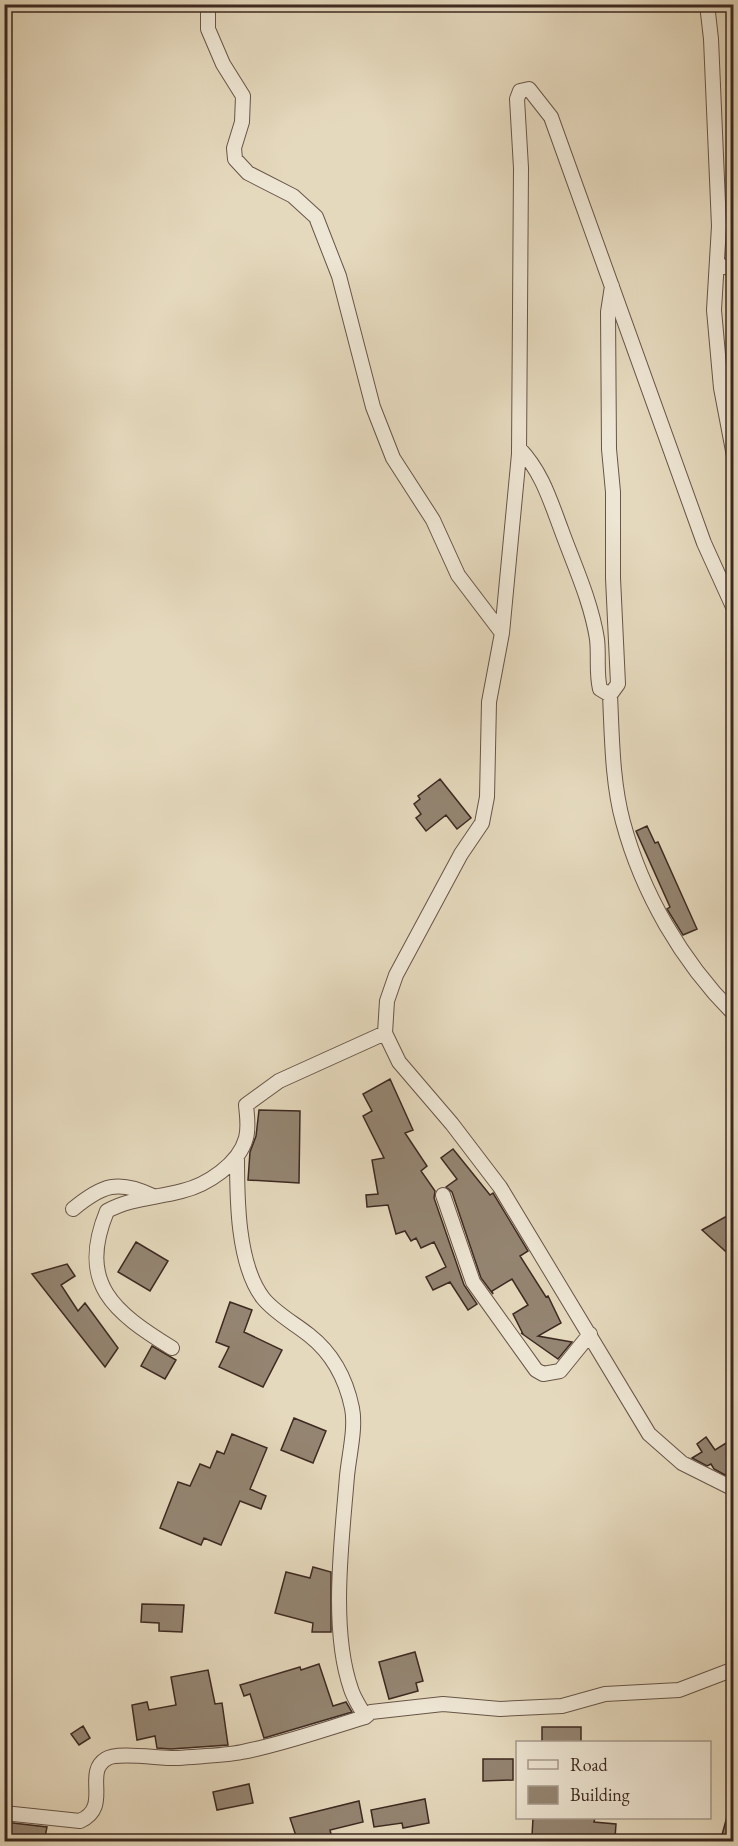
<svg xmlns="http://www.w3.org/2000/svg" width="738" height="1846" viewBox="0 0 738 1846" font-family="'EB Garamond',serif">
<rect width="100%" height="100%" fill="#e5d9bd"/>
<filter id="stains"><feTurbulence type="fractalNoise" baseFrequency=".00333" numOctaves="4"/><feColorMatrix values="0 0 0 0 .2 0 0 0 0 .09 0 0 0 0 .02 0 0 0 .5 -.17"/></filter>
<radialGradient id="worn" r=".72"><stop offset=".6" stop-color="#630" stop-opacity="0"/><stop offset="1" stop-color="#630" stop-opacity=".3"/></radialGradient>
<path fill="#948572" stroke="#3d2921" stroke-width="1.5" d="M440 779 471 818 457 829 446 815 426 831 416 818 421 814 414 804 420 799 418 796Z
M647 826 655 843 658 842 697 929 683 935 667 909 670 907 636 831Z
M390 1079 413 1130 405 1133 427 1166 421 1171 435 1191 434 1198 464 1285 477 1304 468 1310 450 1282 433 1290 426 1277 446 1267 434 1242 421 1248 416 1238 411 1241 405 1231 396 1234 388 1205 367 1207 366 1195 378 1194 372 1160 384 1158 363 1116 372 1111 363 1094Z
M259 1110 300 1111 299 1183 248 1180 250 1152 256 1136Z
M453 1149 490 1195 493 1193 528 1251 520 1256 546 1297 548 1296 561 1323 538 1336 572 1342 558 1359 521 1333 523 1334 513 1314 528 1305 512 1279 492 1291 493 1294 481 1278 452 1192 446 1187 457 1179 441 1158Z
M734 1212V1259L702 1230Z
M136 1242 168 1261 150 1291 118 1272Z
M67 1264 75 1276 61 1285 78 1311 85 1303 118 1348 105 1367 32 1274Z
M230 1302 252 1310 244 1332 282 1350 263 1387 219 1367 229 1347 216 1342Z
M152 1346 176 1360 165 1379 141 1366Z
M294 1418 326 1431 313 1463 281 1450Z
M232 1434 267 1448 250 1489 266 1496 261 1509 240 1501 221 1545 204 1538 201 1545 160 1528 178 1482 190 1486 200 1464 210 1468 217 1451 224 1454Z
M706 1437 715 1450 734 1438V1469L725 1475 714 1469 711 1464 707 1466 692 1458 702 1452 697 1444Z
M313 1567 331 1572V1632H312L313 1623 275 1613 286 1572 310 1578Z
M142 1604 184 1605 182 1632 159 1631V1623L141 1622Z
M415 1652 423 1681 416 1683 418 1691 389 1699 379 1662Z
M319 1664 333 1706 346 1702 352 1712 264 1738 250 1694 244 1696 240 1685 300 1667 301 1670Z
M208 1670 215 1704 222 1703 228 1745 171 1749 157 1748 155 1736 137 1740 132 1705 147 1702 149 1710 176 1705 171 1677Z
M83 1726 90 1738 79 1745 71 1734Z
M542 1727H581V1743H542Z
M483 1759H513V1780L483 1781Z
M249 1784 253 1803 217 1810 213 1792Z
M425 1799 429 1823 403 1828 402 1823 374 1827 371 1810Z
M359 1801 363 1822 330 1830 333 1842H298L290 1818Z
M730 1806 734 1807V1842H720Z
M533 1818H595L594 1822 616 1824 615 1838 586 1836 585 1840 559 1838V1842H545V1838L532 1836Z
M4 1822 47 1827 44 1842 4 1839Z"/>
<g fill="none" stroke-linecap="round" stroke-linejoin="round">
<defs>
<path id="minor" d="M208 4V29L223 64 243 96 242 122 234 148 235 159 248 173 293 196 316 217 339 276 373 407 393 458 433 520 458 575 502 633
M707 4 711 39 719 226 714 310 721 388 734 456
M717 264 734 270
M519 448C542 472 550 500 561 529 574 565 591 601 597 639 599 655 596 673 600 689L610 695 618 684 613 578V492L609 449 608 312 612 286
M734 609 704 543 551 117 529 89 520 91 517 99 521 168 519 454 502 633 489 702 487 797 482 823 461 854 396 975 387 1001 385 1033 399 1062 452 1124 500 1187 649 1434 682 1463 734 1489
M610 695C612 736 612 782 623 822 642 893 682 962 734 1014
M237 1156C237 1197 237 1264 263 1298 275 1313 294 1323 309 1335 332 1353 346 1379 352 1408 356 1428 349 1455 347 1476 342 1539 330 1629 351 1689 354 1699 361 1708 365 1717
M443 1195 473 1282 536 1370 543 1374 560 1371 590 1334
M73 1209C102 1185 118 1179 153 1196
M172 1348C114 1312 77 1284 107 1211 130 1198 156 1198 182 1191 207 1185 239 1164 246 1138 249 1127 247 1116 246 1105L279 1081 385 1033
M4 1813 80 1821C112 1807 83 1773 106 1759 117 1751 162 1759 178 1758 199 1756 222 1756 242 1752 284 1744 325 1729 365 1717L371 1712 443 1704 500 1709 562 1706 605 1694 679 1690 734 1669"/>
</defs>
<use href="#minor" stroke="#675548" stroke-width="16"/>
<use href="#minor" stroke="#eee6d4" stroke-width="14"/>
</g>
<rect width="738" height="1846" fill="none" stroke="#e5d9bd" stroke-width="24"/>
<rect x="6" y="6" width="726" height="1834" fill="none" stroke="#3d2921" stroke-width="3"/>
<rect x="12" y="12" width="714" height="1822" fill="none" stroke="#3d2921" stroke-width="1.5"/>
<rect x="516" y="1741" width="195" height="78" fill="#eee6d4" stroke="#a79a8c" stroke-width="1.5"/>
<rect x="528" y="1760" width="30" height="9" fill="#eee6d4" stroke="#a79a8c" stroke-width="1.5"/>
<text x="570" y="1771" font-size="18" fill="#3d2921">Road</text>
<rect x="528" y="1786" width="30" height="18" fill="#948572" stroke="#a79a8c" stroke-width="1.5"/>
<text x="570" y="1801" font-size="18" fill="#3d2921">Building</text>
<rect width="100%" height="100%" filter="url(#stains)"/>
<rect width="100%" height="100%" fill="url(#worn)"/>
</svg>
